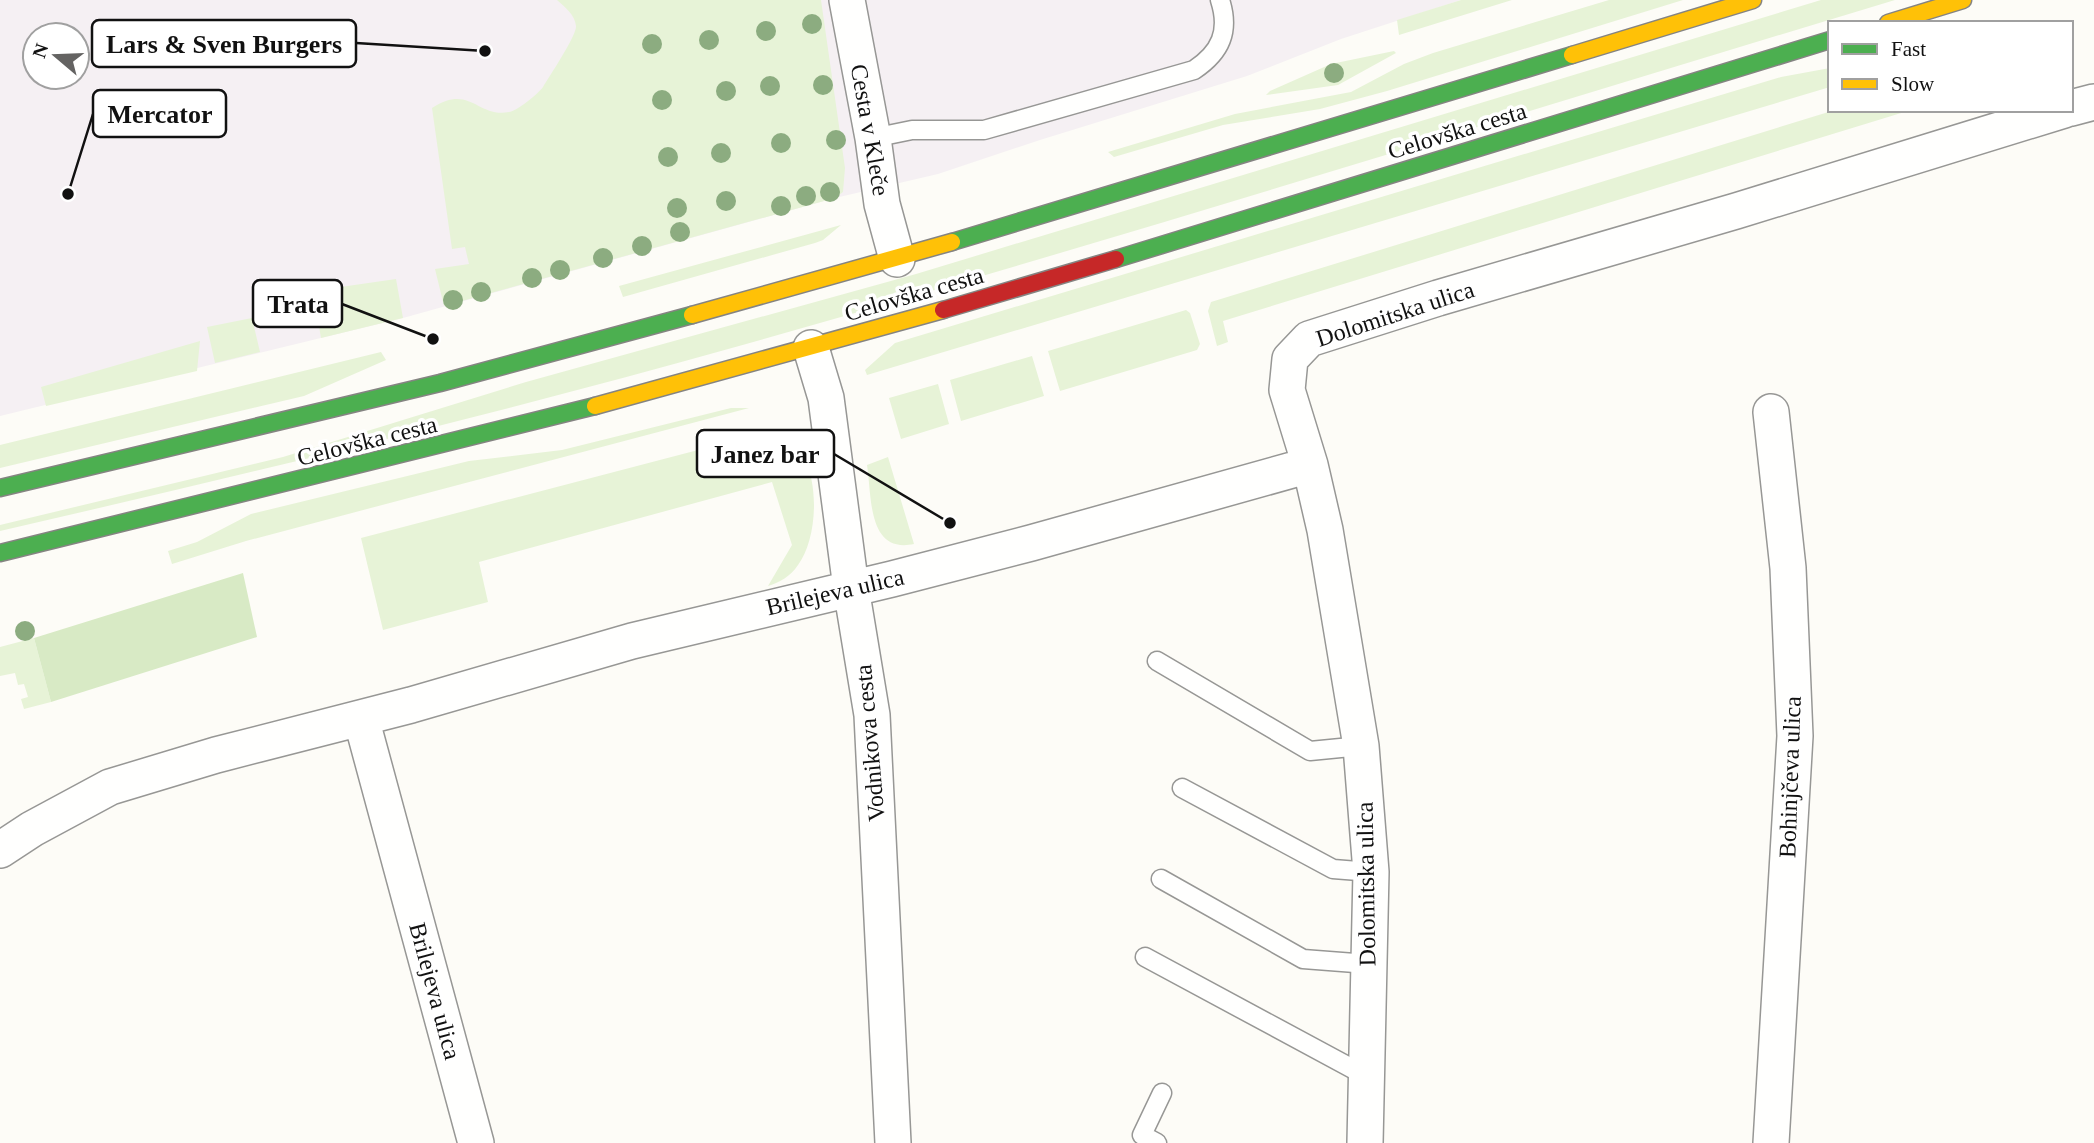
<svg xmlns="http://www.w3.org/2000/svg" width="2094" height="1143" viewBox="0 0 2094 1143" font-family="'Times New Roman',serif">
<rect width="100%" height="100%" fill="#fdfcf7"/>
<path fill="#f5f0f3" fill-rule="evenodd" d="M0 0H1461L1341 39 1247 76 1040 140 938 174 835 198 403 318 0 416ZM35 35H77V77H35Z"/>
<path fill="#e7f3d7" d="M557 0H821L845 168 843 192 835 198 444 306 435 269 469 264 465 247 452 249 432 108C470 83 477 118 509 112 517 111 538 94 543 87 549 77 577 35 576 26 575 15 565 7 557 0Z
M1461 0H1512L1399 35 1397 20Z
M1609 0H1683L1387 91 1320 109 1223 125 1114 157 1108 152 1235 114 1351 92 1404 64 1433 53Z
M1821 0H1895C1510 116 1126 237 739 346 494 415 247 474 0 531V525L283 457 526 382 916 274Z
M1394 51 1396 53 1338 85 1266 95 1270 91 1331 64Z
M1830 68V87L867 375 865 370 895 343 1781 77Z
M1835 110H1911L1223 321 1228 342 1217 346 1208 311 1211 302Z
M841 225 823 240 815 243 623 297 619 286Z
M396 279 403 318 321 338 313 291Z
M1186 310 1190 313 1200 344 1197 350 1060 391 1048 351Z
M252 318 260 352 215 363 207 327Z
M200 341 197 371 46 406 41 387Z
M381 352 386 360 304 396 0 468V445Z
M1032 356 1044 396 961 421 950 380Z
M938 384 949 424 901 439 889 398Z
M731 408H749L246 541 172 564 168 551 197 542 251 514 469 461 562 450Z
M771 431C822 439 823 532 798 565 790 577 780 582 768 586L792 545 772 482 479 562 488 602 383 630 361 538Z
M888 457 914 544C867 554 872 496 867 465Z
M34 638 51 702 24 709 21 699 28 697 24 684 18 685 15 673 0 676V647Z"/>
<path fill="#d8eac5" d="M243 573 257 637 51 702 34 638Z"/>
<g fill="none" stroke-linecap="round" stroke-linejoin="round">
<defs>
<path id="lane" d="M873 138 912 130H984L1194 70C1221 52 1230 31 1220 0
M1157 661 1310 751 1361 746
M1182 788 1333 869 1371 872
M1161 879 1303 959 1368 964
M1145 957 1366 1076
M1157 1143 1142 1135 1162 1093"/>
<path id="street" d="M847 0 873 138 882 204 897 259
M2071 108 2094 102
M811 348 826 398 851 588 872 715 893 1143
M361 718 476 1143
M0 850 32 829 110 787 216 755 411 705 632 641 892 579 1031 543 1310 465
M1365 1143 1371 872 1361 746 1325 530 1310 465 1287 390 1290 359 1309 339 1438 298 1736 211 2064 110
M1771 1143 1795 736 1788 568 1771 412"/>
<path id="fast" d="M952 242 1572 55
M1116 259 1830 40
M0 488 440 383 692 315
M0 553 595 406"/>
<path id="slow" d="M1888 23 1963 0
M1572 55 1753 0
M692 315 952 242
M595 406 943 310"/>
<path id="jam" d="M943 310 1116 259"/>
</defs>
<use href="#lane" stroke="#979795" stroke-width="21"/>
<use href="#street" stroke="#979795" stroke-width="38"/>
<use href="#fast" stroke="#858482" stroke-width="19"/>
<use href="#slow" stroke="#858482" stroke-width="19"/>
<use href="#jam" stroke="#858482" stroke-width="19"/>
<use href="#lane" stroke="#fffffe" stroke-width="18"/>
<use href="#street" stroke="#fffffe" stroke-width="35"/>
<use href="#fast" stroke="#4caf50" stroke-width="16"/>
<use href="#slow" stroke="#ffc107" stroke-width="16"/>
<use href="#jam" stroke="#c62828" stroke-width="16"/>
</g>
<g fill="#8cac80">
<circle cx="812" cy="24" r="10"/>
<circle cx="766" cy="31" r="10"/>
<circle cx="709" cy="40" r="10"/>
<circle cx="652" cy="44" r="10"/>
<circle cx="1334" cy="73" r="10"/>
<circle cx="823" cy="85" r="10"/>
<circle cx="770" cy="86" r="10"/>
<circle cx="726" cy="91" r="10"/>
<circle cx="662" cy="100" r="10"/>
<circle cx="836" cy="140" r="10"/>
<circle cx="781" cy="143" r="10"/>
<circle cx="721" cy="153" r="10"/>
<circle cx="668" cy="157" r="10"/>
<circle cx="830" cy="192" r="10"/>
<circle cx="806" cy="196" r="10"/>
<circle cx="726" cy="201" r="10"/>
<circle cx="781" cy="206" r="10"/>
<circle cx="677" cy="208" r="10"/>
<circle cx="680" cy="232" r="10"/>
<circle cx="642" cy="246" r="10"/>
<circle cx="603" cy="258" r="10"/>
<circle cx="560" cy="270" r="10"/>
<circle cx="532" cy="278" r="10"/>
<circle cx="481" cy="292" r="10"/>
<circle cx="453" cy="300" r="10"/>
<circle cx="25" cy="631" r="10"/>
</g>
<g text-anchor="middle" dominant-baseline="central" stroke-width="7" stroke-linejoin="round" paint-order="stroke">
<g font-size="24" fill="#111" stroke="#fff">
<text transform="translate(870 130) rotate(80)">Cesta v Kleče</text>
<text transform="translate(1457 131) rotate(-17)">Celovška cesta</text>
<text transform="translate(914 294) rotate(-16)">Celovška cesta</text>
<text transform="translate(1395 314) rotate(-18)">Dolomitska ulica</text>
<text transform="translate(367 441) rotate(-14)">Celovška cesta</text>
<text transform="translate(835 592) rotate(-13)">Brilejeva ulica</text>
<text transform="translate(870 743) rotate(-95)">Vodnikova cesta</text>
<text transform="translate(1790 777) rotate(-88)">Bohinjčeva ulica</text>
<text transform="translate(1366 884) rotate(-91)">Dolomitska ulica</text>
<text transform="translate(435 991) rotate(75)">Brilejeva ulica</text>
</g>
</g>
<path fill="none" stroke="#111" stroke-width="2.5" d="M485 51L356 43M68 194L93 114M433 339L342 304M950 523L834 454"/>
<g fill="#111" stroke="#fff" stroke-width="2.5">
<circle cx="485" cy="51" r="7"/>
<circle cx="68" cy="194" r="7"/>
<circle cx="433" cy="339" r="7"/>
<circle cx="950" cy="523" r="7"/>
</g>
<g fill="#fff" stroke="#111" stroke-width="2.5">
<rect x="92" y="20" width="264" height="47" rx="7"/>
<rect x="93" y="90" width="133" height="47" rx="7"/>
<rect x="253" y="280" width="89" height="47" rx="7"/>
<rect x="697" y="430" width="137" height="47" rx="7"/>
</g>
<g font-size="26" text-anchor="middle" font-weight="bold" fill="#111">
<text x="224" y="53">Lars &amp; Sven Burgers</text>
<text x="160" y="123">Mercator</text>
<text x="298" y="313">Trata</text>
<text x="765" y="463">Janez bar</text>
</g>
<rect x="1828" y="21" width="245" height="91" fill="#ffffff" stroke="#a0a0a0" stroke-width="2"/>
<rect x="1842" y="44" width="35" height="10" fill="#4caf50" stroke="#a0a0a0" stroke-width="2"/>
<text x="1891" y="56" font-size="21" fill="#111111">Fast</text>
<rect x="1842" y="79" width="35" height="10" fill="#ffc107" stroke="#a0a0a0" stroke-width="2"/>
<text x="1891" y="91" font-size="21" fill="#111111">Slow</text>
<g transform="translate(56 56) rotate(289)"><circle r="33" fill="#ffffff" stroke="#a0a0a0" stroke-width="2"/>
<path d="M0-5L12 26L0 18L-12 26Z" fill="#646362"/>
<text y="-10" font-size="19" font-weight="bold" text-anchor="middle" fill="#111111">N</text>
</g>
</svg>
